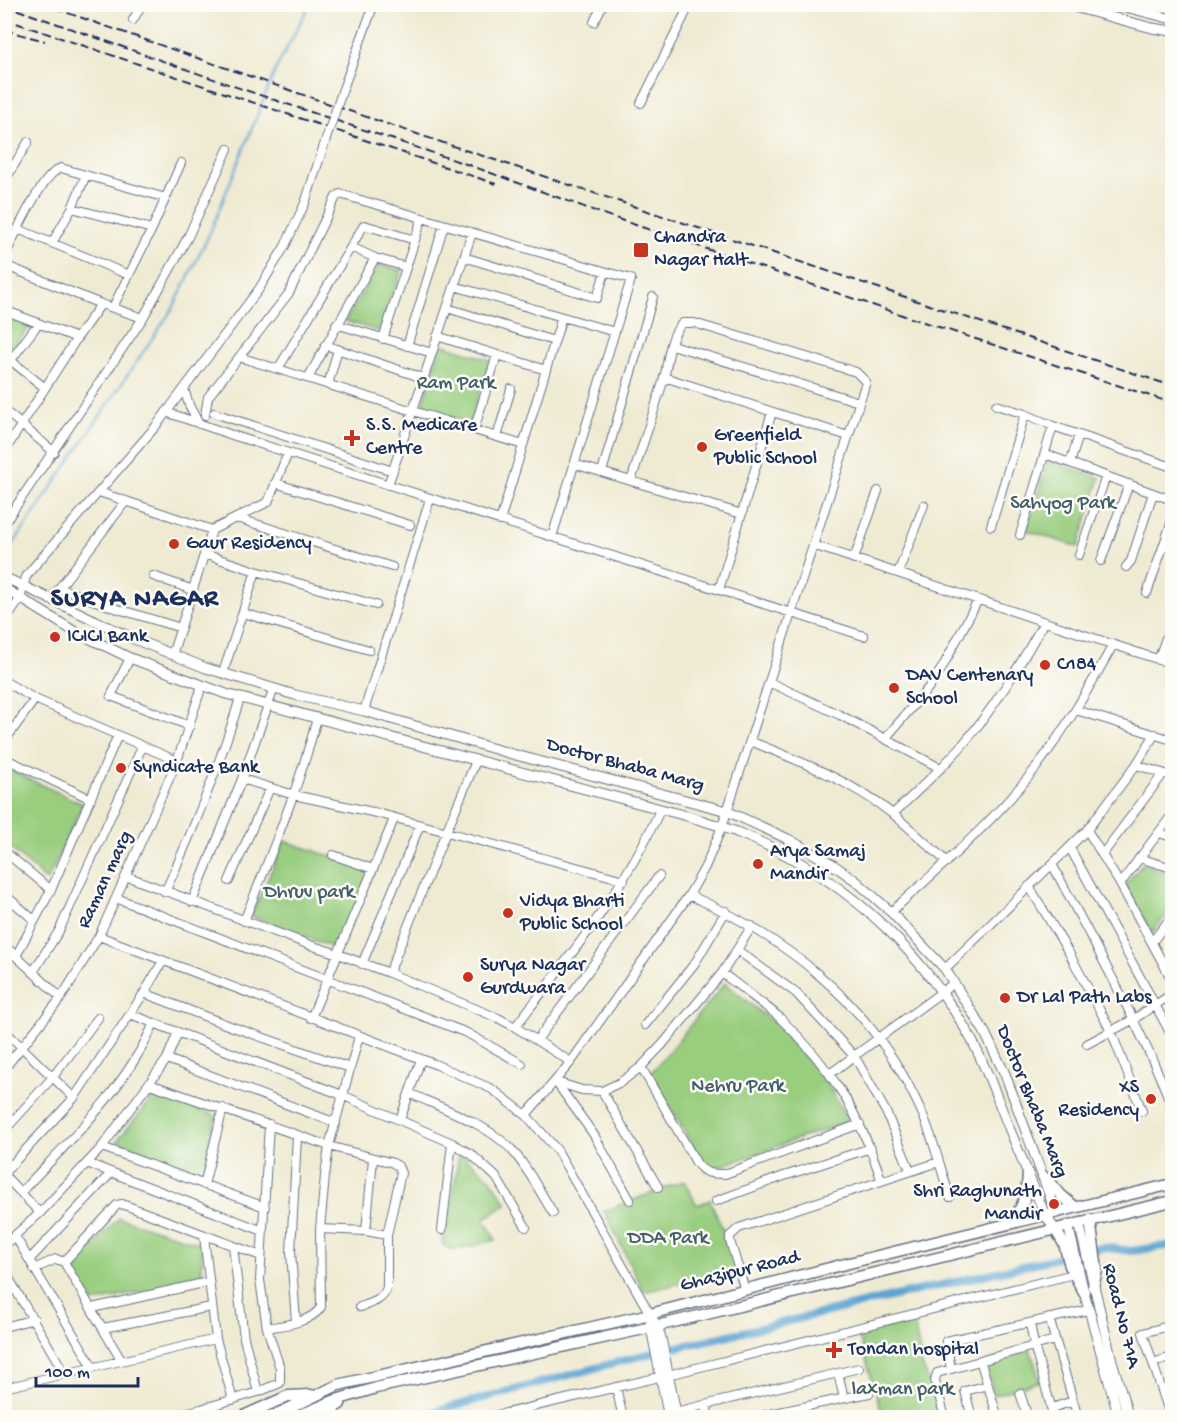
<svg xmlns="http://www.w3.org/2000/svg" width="1177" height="1422" viewBox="0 0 1177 1422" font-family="'Gochi Hand',sans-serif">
<rect width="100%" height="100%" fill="#fdfcf7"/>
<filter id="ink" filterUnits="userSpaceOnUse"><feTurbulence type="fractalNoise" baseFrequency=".0167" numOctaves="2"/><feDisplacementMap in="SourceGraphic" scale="12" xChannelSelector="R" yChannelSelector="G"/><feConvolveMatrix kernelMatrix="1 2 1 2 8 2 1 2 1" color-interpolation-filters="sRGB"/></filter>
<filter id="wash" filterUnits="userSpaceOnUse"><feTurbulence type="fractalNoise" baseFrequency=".008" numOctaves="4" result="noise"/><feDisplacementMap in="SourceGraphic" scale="24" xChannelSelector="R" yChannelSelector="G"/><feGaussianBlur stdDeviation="1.35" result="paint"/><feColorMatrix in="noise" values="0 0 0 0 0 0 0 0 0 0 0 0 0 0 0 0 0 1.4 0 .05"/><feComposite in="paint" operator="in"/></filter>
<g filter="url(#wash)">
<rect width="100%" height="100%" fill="#efead2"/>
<path fill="#99ce7f" stroke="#5a7e6e" stroke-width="1.5" d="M379 265 402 270 379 331 345 321Z
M4 316 31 326 9 352 5 349Z
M441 344 490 360 470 423 422 408Z
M1048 461 1100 478 1078 547 1026 530Z
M5 768 83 804 47 881 5 843Z
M285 841 371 870 337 949 251 916Z
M1142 864 1172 873V908L1152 933 1125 885Z
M725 983 778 1027 824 1078 849 1121 707 1171 651 1073Z
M156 1094 216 1116 203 1175 117 1141Z
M459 1152 491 1179 507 1204 484 1219 496 1240 453 1251 442 1244 451 1212Z
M684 1181 697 1205 710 1200 742 1274 686 1282 644 1292 604 1211Z
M119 1218 202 1244V1278L93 1303 72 1267Z
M914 1321 922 1365 928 1379 940 1417H883L858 1333Z
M1030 1349 1040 1381 994 1395 985 1362Z"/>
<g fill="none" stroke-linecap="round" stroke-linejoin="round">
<path stroke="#5da4d3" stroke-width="2" d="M4 558 173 308 209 235 275 71 310 4"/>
<path stroke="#5da4d3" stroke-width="8" d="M410 1418 640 1356 1104 1247 1131 1251 1172 1245"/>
</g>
</g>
<g filter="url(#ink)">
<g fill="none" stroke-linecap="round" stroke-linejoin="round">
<defs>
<path id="minor" d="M133 20 142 4
M594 22 603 4
M343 89 374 4
M641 103 690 4
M4 182 28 142
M72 208 86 175
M18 229 129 275
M52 243 72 208 152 229
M351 247 375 258
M464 257 597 298 605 272
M4 258C13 239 42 173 61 168L166 198
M4 265 101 304 143 318
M454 286 615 332
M113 307 152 229 181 163
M447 308 554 341
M4 310 77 338
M336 324 432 353
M437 336 546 370
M383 339 422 218
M325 345 423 378
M672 345 859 402
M407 346 444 225
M4 355 45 388
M239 357 523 445
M11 360 38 324
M278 369 364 225 415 240
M664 377 848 436
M308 378 375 258 406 267
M328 385 338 349
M184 389 189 405 199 424
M996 405 1025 414 1053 426 1172 467
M4 410 54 452
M166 412 232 435 864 636
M214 413 393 471
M205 415 208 397 289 293 336 197 340 194 631 279 552 537
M474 430 497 355
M497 437 511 389
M4 452 77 338 101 304
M1045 454 1172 500
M1070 463 1079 435
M574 464 742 514
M602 472 653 297
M275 483 410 525
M388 485 472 233
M99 492 212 530 268 502 288 453
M237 518 392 567
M500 521 562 317
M4 524 143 318 188 237 228 149
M991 526 1025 414
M1020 535 1053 426
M813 545 1172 664
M204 554 256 571 376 605
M1079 555 1106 476
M854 559 878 491
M1101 561 1129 484
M1126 567 1131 561 1153 493
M898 573 924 505
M153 576 193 590
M59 588 118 609 181 628
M719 590 772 412
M1147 593 1172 521
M50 600 126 501
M243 613 369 650
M4 623 20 599 26 577 31 570 156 426 259 289 285 246 305 203 325 142
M172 655 212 530
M130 658 111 696 190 726
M1158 660 1172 622
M223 673 256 571
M4 681 35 699 177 761
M769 682 840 715 940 768
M1076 710 1172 740
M364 711 430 499
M885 739 929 687 942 668 978 600
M750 741C800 761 851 781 894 815 912 830 929 846 947 862
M4 742 35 699
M4 758 91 799
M1136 765 1172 776
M242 779 294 795 377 813 624 880
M893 814C915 793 938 772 959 749 993 710 1019 667 1044 622
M1087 830 1120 884 1172 980
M1159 833 1172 837
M1070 848 1172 1036
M4 851 51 890
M333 855 373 869
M1102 855 1163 774
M1139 858 1172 868
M1052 864C1094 944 1139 1023 1172 1106
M126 876 310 945 338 954 389 973 498 1018 515 1027 571 1062
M229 881 270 788
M1120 884 1172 815
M1029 886 1069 953 1111 1031 1142 1111
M165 892C194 828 220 765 240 698
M4 894 34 920
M689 895C785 937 869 1003 915 1098 931 1129 939 1164 950 1197
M116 898 467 1033 522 1064
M192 902 242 779 274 688
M891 912C941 867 993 822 1035 769 1065 730 1089 688 1113 645
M244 921C271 854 299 788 317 718
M99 936 437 1065 492 1089 526 1115 557 1150 650 1314
M1152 942 1172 916
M4 945 61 998
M737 950 796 993 855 1057 886 1112 910 1170
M16 956 51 890 118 735
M362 964 420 825
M1165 966 1172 957
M945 969 1087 830 1136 765 1155 734
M33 972 59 931 142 747
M389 973 446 832 476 761
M722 973C741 988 762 1002 780 1018 831 1067 859 1112 881 1179
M144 993 230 1026 350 1068
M130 1014 342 1095 452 1143 471 1154 496 1177 526 1227
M311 1018 394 819
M645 1025 695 963 726 911
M515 1027C569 958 624 890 660 810
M4 1030 74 1098
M537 1040 659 876
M1087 1044 1134 1019 1172 994
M167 1059 336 1123
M641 1067 697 1164C705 1174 712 1174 725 1174L860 1124
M4 1069 61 998 99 936 177 761 202 686
M831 1073 954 983
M556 1082 582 1090 602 1091 621 1082 641 1067 662 1045 722 973 752 926
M556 1082 594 1135 630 1200
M150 1084 329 1146 393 1163 398 1166 401 1173 387 1235V1287C384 1300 372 1303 360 1307
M602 1091 658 1187
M409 1093C442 1108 483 1122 510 1148 527 1166 540 1192 553 1213
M526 1115 571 1062 689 895 705 867 722 827 866 382 856 372 694 323H683C669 334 668 363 664 379 653 413 642 447 631 481
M400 1120 421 1059
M4 1131 52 1078 98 1018
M102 1147 265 1207
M87 1163 263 1231
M4 1173 74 1098 144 993 163 961
M4 1175 40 1213
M204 1185 223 1108
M21 1192C70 1140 125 1090 154 1023
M716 1201 784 1176 871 1148
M320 1229 366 1231 387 1235
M442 1230 452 1143
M366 1231 373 1159
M15 1236 93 1367
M204 1236 216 1339 233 1400
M4 1245 40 1213 102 1147 167 1059 178 1032
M233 1246 244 1338 258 1392
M30 1259 111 1173
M64 1262 117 1205 122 1204 261 1256
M34 1269 56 1259 64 1262 121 1360
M4 1270 65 1374
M745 1290 730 1241V1236L739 1228 939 1162
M92 1308 208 1282
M1049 1318 1078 1418
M296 1322 291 1252 297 1136
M1030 1323 1034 1345 1054 1418
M4 1327 34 1319
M103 1328 211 1307
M267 1328C284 1325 311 1323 321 1307L320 1229 325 1176 329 1146 359 1036
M980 1360 998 1418
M1153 1363 1172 1357
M951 1369 946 1341 1088 1310
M838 1373 844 1398
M616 1387 623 1418
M4 1388 216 1339
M1020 1393 1028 1418
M706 1405 709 1418
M1052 1408 1073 1401
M675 1412 859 1368
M164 1418 201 1409 258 1392 280 1383V1368L267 1328 260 1280 269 1124
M485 1418 668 1375 1074 1274
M751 1418 869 1393
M945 1418 935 1380 937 1373 1055 1340
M972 1418 965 1391 988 1385
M1171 1418 1143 1333 1172 1325"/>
<path id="tertiary" d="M1063 4 1152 28 1172 31
M1114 4 1172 19
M4 577 134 639 206 668 295 695 364 711 512 754 727 811 788 839 832 864 855 880 891 912 945 969 984 1031 1005 1074 1056 1213
M4 588 72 630 130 658 226 694 687 816C704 821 722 826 739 833 837 872 917 944 969 1035 987 1067 998 1102 1012 1135 1023 1162 1034 1188 1045 1215L1055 1229
M1079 1223 1112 1361 1129 1418
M1068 1225 1083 1288 1119 1418
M650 1314 657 1326 661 1338 677 1418
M650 1323 669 1418"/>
<path id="secondary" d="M1043 1176 1061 1195 1075 1207
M1090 1220 1097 1270 1093 1287
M1007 1224C1024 1210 1027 1194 1028 1173
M1055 1229 1064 1244 1070 1266 1084 1293
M239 1418 288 1396 311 1395
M269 1418 338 1385 650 1314 853 1262 1172 1184
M293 1418 333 1401 376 1388 657 1326 1172 1201
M318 1418 340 1404"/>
</defs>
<use href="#minor" stroke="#657087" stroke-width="10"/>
<use href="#tertiary" stroke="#657087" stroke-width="11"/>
<use href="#secondary" stroke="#657087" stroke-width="13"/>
<use href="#minor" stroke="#fff" stroke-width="8"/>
<use href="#tertiary" stroke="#fff" stroke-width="9"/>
<use href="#secondary" stroke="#fff" stroke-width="10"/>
<path stroke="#1b2f5e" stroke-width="2" stroke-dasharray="9 4.5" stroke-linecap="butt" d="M42 4 387 124 1172 386
M4 5 242 89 469 165 606 215 902 315 1172 403
M4 19 496 184
M4 30 45 41"/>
<defs>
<path id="minor-bridge" d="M325 142 343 89"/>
</defs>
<use href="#minor-bridge" stroke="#657087" stroke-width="10" stroke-linecap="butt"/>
<use href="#minor-bridge" stroke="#fff" stroke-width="8"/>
</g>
</g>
<g fill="#c8321e" stroke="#fdfcf7" stroke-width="2">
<rect x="633" y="242" width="16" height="16" rx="3"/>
<path d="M349 429h6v6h6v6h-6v6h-6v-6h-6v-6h6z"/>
<circle cx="702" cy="447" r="6"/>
<circle cx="174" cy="544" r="6"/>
<circle cx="55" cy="637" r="6"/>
<circle cx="1045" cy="665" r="6"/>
<circle cx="894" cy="688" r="6"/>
<circle cx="121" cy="768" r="6"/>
<circle cx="758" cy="864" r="6"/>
<circle cx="508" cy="913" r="6"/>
<circle cx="468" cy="977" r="6"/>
<circle cx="1005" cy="998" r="6"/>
<circle cx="1151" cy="1099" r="6"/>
<circle cx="1054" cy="1204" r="6"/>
<path d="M831 1341h6v6h6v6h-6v6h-6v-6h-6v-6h6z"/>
</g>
<g text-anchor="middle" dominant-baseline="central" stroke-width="5" stroke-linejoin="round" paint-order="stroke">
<g font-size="20" fill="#1b2f5e" stroke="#fdfcf7" text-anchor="start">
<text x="654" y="238">Chandra<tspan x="654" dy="23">Nagar Halt</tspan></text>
<text x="366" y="426">S.S. Medicare<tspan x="366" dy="23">Centre</tspan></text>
<text x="714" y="436">Greenfield<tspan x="714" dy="23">Public School</tspan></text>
<text x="186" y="544">Gaur Residency</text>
<text x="67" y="637">ICICI Bank</text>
<text x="1057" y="665">C184</text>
<text x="906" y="676">DAV Centenary<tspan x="906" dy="23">School</tspan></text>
<text x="133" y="768">Syndicate Bank</text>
<text x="770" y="852">Arya Samaj<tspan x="770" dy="23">Mandir</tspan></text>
<text x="520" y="902">Vidya Bharti<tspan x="520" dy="23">Public School</tspan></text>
<text x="480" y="966">Surya Nagar<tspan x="480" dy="23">Gurdwara</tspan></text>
<text x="1017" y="998">Dr Lal Path Labs</text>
<text x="1139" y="1088" text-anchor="end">XS<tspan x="1139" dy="23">Residency</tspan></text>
<text x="1042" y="1192" text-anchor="end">Shri Raghunath<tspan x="1042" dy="23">Mandir</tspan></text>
<text x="848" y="1350">Tondan hospital</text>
</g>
<g font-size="20" fill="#415f68" stroke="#fdfcf7">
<text x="456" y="384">Ram Park</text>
<text x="1063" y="504">Sahyog Park</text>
<text x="309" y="893">Dhruv park</text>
<text x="738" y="1087">Nehru Park</text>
<text x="668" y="1239">DDA Park</text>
<text x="903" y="1390">laxman park</text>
</g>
<g font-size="20" fill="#1b2f5e" stroke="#fdfcf7">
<text transform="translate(625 766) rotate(15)">Doctor Bhaba Marg</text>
<text transform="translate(106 880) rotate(-65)">Raman marg</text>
<text transform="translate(1031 1102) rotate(68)">Doctor Bhaba Marg</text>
<text transform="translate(740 1272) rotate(-14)">Ghazipur Road</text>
<text transform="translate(1120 1316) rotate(76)">Road No 71A</text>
</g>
<g font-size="26" font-weight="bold" letter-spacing="1.5" fill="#1b2f5e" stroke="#fdfcf7">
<text x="135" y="600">SURYA NAGAR</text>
</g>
</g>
<rect width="1177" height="1422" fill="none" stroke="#fdfcf7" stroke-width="24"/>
<path d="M36 1377v9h102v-9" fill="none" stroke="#1b2f5e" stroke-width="3"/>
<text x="45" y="1377" font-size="18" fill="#1b2f5e" stroke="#fdfcf7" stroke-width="4.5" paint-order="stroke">100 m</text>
</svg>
